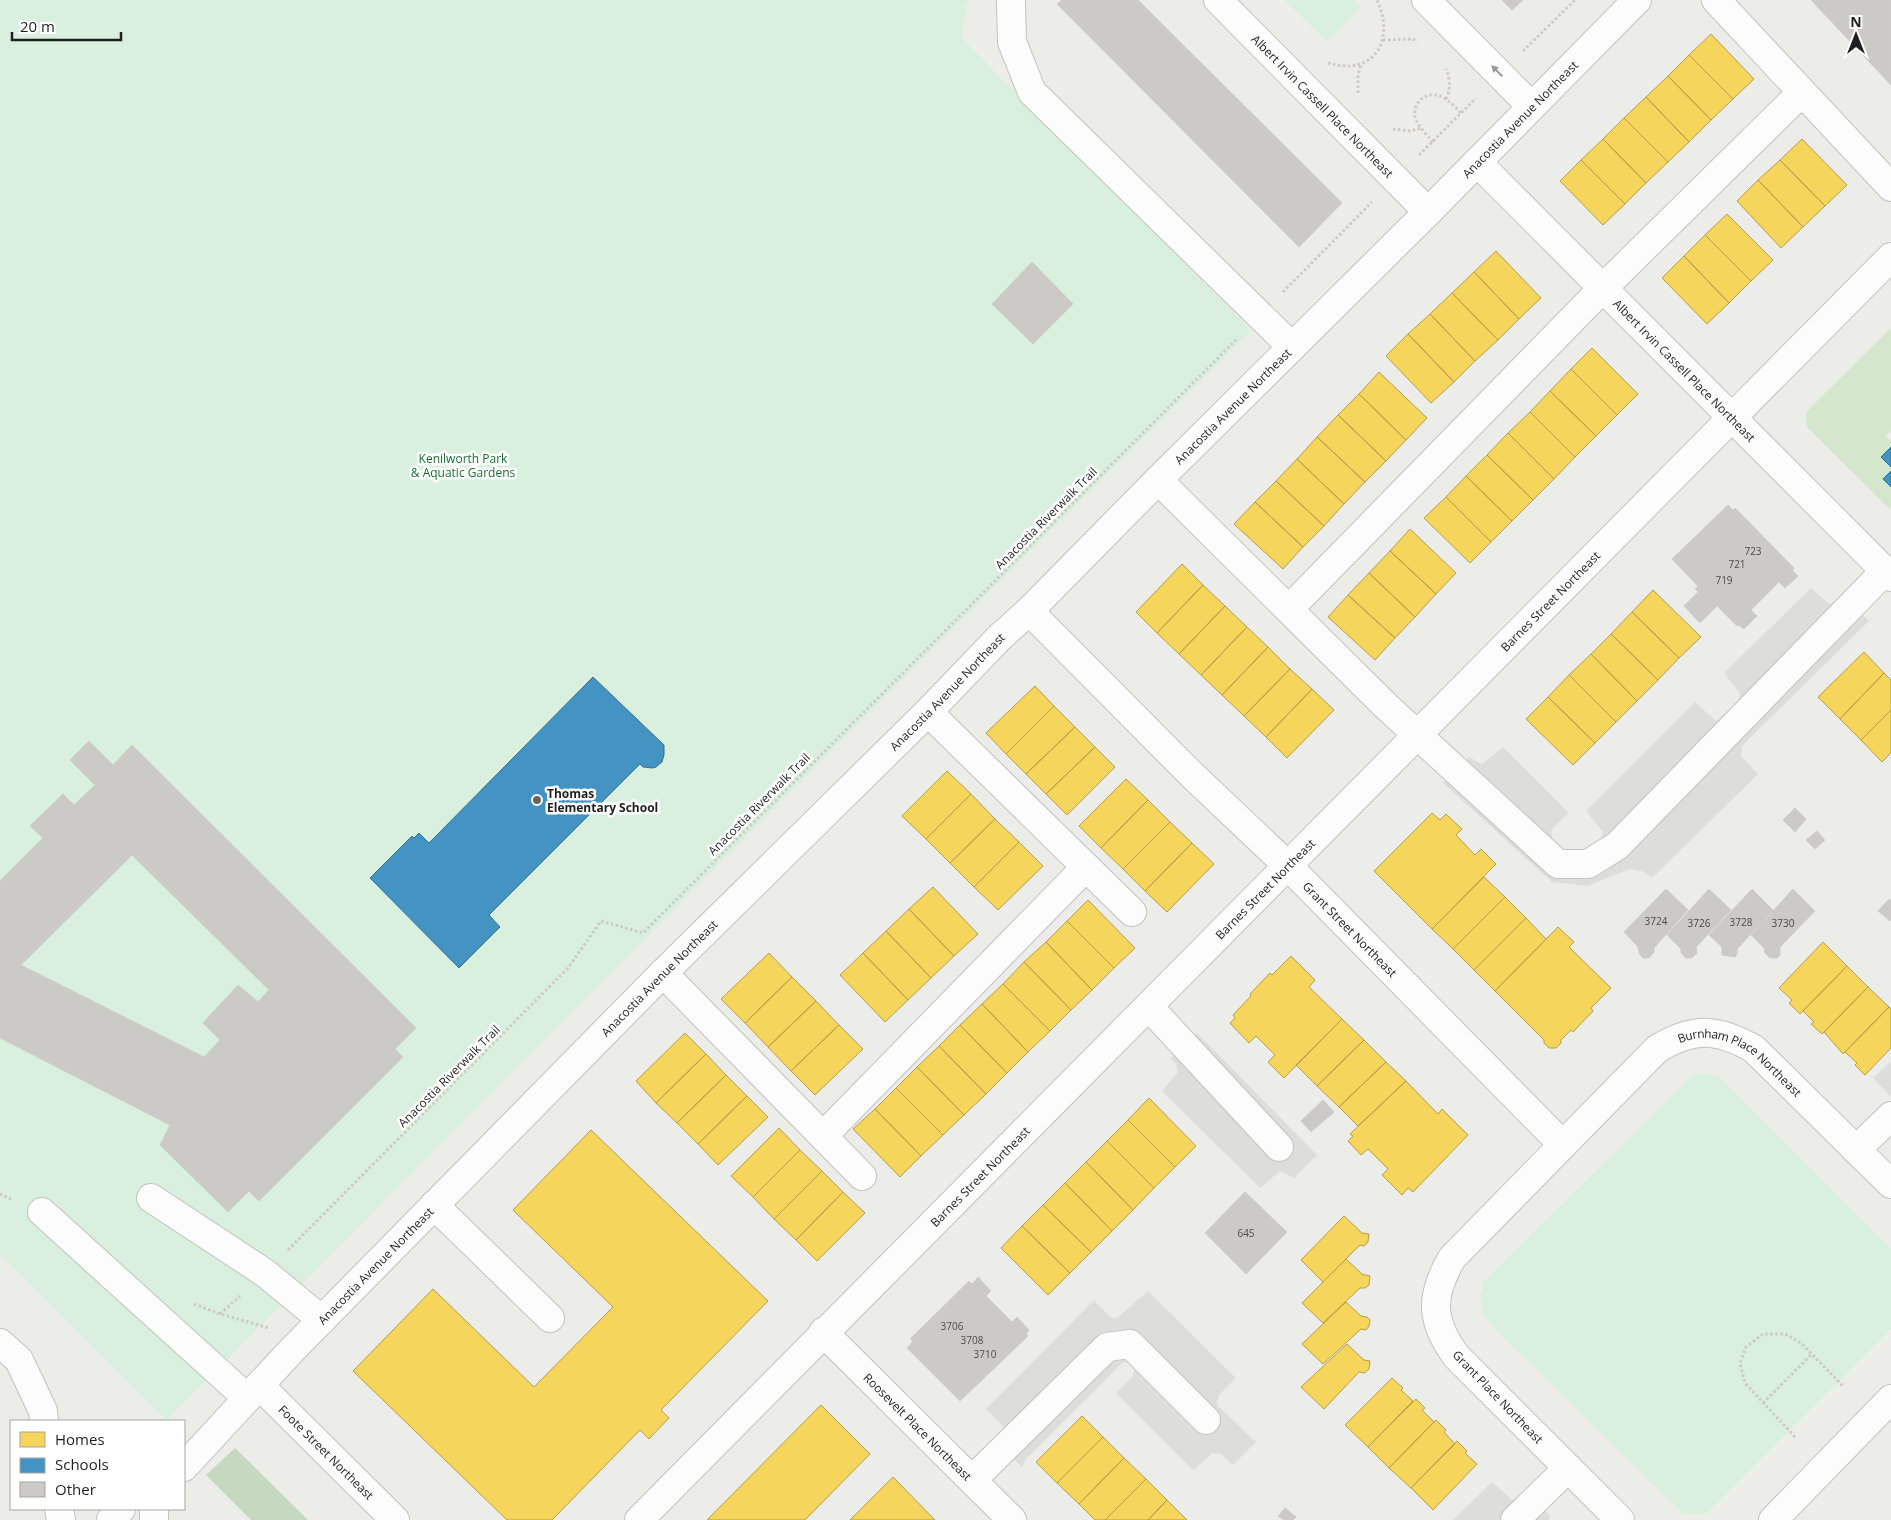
<svg xmlns="http://www.w3.org/2000/svg" width="1891" height="1520" viewBox="0 0 1891 1520" font-family="'Open Sans',sans-serif">
<rect width="100%" height="100%" fill="#ecece8"/>
<path fill="#d4e6cb" d="M1891 328V431L1885 436 1891 441V447L1881 457 1891 467V471L1883 479 1891 487V510L1808 428C1805 420 1805 416 1809 409Z"/>
<path fill="#c4d9c0" d="M235 1448 308 1520H251L206 1475Z"/>
<path fill="#d9f0de" d="M0 0H968L961 37 1251 331 1049 532 167 1420 5 1259 0 1256Z
M1284 0H1354L1361 7 1327 42Z
M1704 1073 1721 1078 1891 1249V1329L1706 1514H1684L1491 1325C1479 1307 1478 1302 1484 1281L1691 1077Z"/>
<path fill="#dddddb" d="M1811 588 1829 604 1839 602 1843 595 1869 621 1742 746 1741 756 1758 774 1652 878 1642 871 1629 869 1588 886 1552 882 1443 783 1469 757 1482 764 1503 747 1569 813 1552 829V840L1569 853 1589 852 1600 842 1603 832 1586 811 1695 702 1716 721 1738 704 1740 693 1724 673Z
M1197 1033 1317 1155 1294 1178 1280 1171 1260 1188 1162 1091 1178 1072 1176 1064 1170 1059Z
M1891 1061V1097L1873 1078Z
M1148 1291 1236 1378 1219 1395 1217 1402 1218 1406 1256 1442 1233 1465 1221 1454 1213 1453 1193 1470 1116 1393 1133 1376 1134 1372V1367L1126 1362 1122 1363 1026 1459 1022 1467 997 1442 1004 1433V1427L986 1409 1094 1300 1110 1317 1117 1318Z
M1492 1482 1512 1500 1520 1498 1525 1490 1551 1517 1548 1520H1453Z"/>
<path fill="#f6d55c" stroke="#b69e4a" d="M1711 34 1754 79 1733 99 1689 55Z
M1689 55 1733 99 1711 120 1668 76Z
M1668 76 1711 120 1689 142 1646 97Z
M1646 97 1689 142 1668 162 1624 118Z
M1624 118 1668 162 1646 183 1603 139Z
M1603 139 1646 183 1625 204 1581 160Z
M1802 139 1847 185 1825 206 1780 160Z
M1581 160 1625 204 1603 225 1560 181Z
M1780 160 1825 206 1803 227 1758 180Z
M1758 180 1803 227 1781 248 1737 201Z
M1727 214 1773 260 1751 281 1705 235Z
M1705 235 1751 281 1729 303 1684 256Z
M1496 251 1541 298 1519 319 1474 272Z
M1684 256 1729 303 1707 324 1662 278Z
M1474 272 1519 319 1498 340 1452 293Z
M1452 293 1498 340 1475 361 1430 314Z
M1430 314 1475 361 1454 382 1408 334Z
M1408 334 1454 382 1431 403 1386 356Z
M1592 348 1638 394 1617 415 1571 369Z
M1571 369 1617 415 1596 436 1550 391Z
M1379 372 1427 418 1406 440 1359 394Z
M1550 391 1596 436 1575 457 1530 412Z
M1359 394 1406 440 1386 461 1338 415Z
M1530 412 1575 457 1554 479 1508 433Z
M1338 415 1386 461 1365 482 1317 437Z
M1508 433 1554 479 1533 500 1487 455Z
M1317 437 1365 482 1344 504 1297 459Z
M1487 455 1533 500 1512 521 1466 476Z
M1297 459 1344 504 1324 526 1276 481Z
M1466 476 1512 521 1491 542 1446 497Z
M1276 481 1324 526 1303 547 1255 502Z
M1446 497 1491 542 1470 563 1424 518Z
M1255 502 1303 547 1283 569 1234 524Z
M1410 529 1456 573 1436 594 1390 551Z
M1390 551 1436 594 1415 617 1369 573Z
M1182 564 1203 585 1157 633 1136 612Z
M1369 573 1415 617 1395 638 1348 595Z
M1203 585 1225 606 1179 654 1157 633Z
M1653 590 1701 637 1679 658 1632 612Z
M1348 595 1395 638 1375 660 1328 617Z
M1225 606 1247 627 1201 675 1179 654Z
M1632 612 1679 658 1658 680 1611 634Z
M1247 627 1268 647 1222 695 1201 675Z
M1611 634 1658 680 1637 701 1591 654Z
M1268 647 1290 669 1244 716 1222 695Z
M1864 652 1884 673 1840 719 1818 697Z
M1591 654 1637 701 1616 722 1569 675Z
M1290 669 1312 689 1266 737 1244 716Z
M1884 673 1891 680V710L1861 740 1840 719Z
M1569 675 1616 722 1595 743 1548 697Z
M1035 686 1054 706 1006 754 986 733Z
M1312 689 1334 710 1287 758 1266 737Z
M1548 697 1595 743 1573 765 1526 719Z
M1054 706 1075 727 1026 774 1006 754Z
M1891 710V753L1882 762 1861 740Z
M1075 727 1095 747 1046 794 1026 774Z
M1095 747 1115 767 1067 815 1046 794Z
M947 771 971 794 926 839 902 816Z
M1126 779 1148 800 1101 848 1079 826Z
M971 794 995 819 950 863 926 839Z
M1148 800 1170 822 1123 869 1101 848Z
M1432 813 1440 820 1446 814 1462 829 1456 835 1475 855 1481 849 1496 864 1432 929 1374 871Z
M995 819 1019 842 974 887 950 863Z
M1170 822 1192 843 1145 891 1123 869Z
M1019 842 1043 866 998 910 974 887Z
M1192 843 1214 864 1167 912 1145 891Z
M1484 877 1505 897 1453 949 1432 929Z
M933 887 978 934 954 956 909 909Z
M1505 897 1526 918 1474 970 1453 949Z
M1088 900 1135 948 1114 968 1067 921Z
M909 909 954 956 931 978 886 931Z
M1526 918 1546 939 1495 991 1474 970Z
M1067 921 1114 968 1092 990 1046 942Z
M1558 927 1574 942 1569 947 1611 988 1591 1008 1593 1011 1573 1032 1571 1030 1561 1040V1043L1556 1048H1549L1544 1043V1040L1495 991Z
M886 931 931 978 908 1000 863 953Z
M1046 942 1092 990 1071 1010 1024 962Z
M1823 942 1847 966 1800 1014 1789 1003 1792 1000 1779 988Z
M769 953 792 977 745 1023 721 999Z
M863 953 908 1000 885 1022 840 975Z
M1291 956 1315 980 1309 987 1342 1019 1284 1078 1268 1062 1275 1055 1256 1036 1249 1043 1230 1023 1235 1018 1233 1015 1251 996 1250 994 1270 973 1272 975Z
M1024 962 1071 1010 1050 1031 1003 984Z
M1847 966 1868 987 1822 1034 1811 1024 1814 1022 1803 1011Z
M792 977 816 1001 768 1047 745 1023Z
M1003 984 1050 1031 1028 1052 982 1004Z
M1868 987 1889 1007 1843 1054 1824 1032Z
M816 1001 839 1025 791 1071 768 1047Z
M982 1004 1028 1052 1007 1073 960 1025Z
M1889 1007 1891 1009V1048L1865 1075 1855 1065 1857 1063 1845 1052Z
M1342 1019 1364 1040 1317 1086 1296 1065Z
M839 1025 863 1049 815 1095 791 1071Z
M960 1025 1007 1073 986 1094 939 1046Z
M685 1033 706 1054 656 1103 636 1081Z
M1364 1040 1386 1062 1339 1107 1317 1086Z
M939 1046 986 1094 964 1115 917 1067Z
M706 1054 726 1075 677 1123 656 1103Z
M1386 1062 1406 1081 1358 1126 1339 1107Z
M917 1067 964 1115 943 1135 896 1088Z
M726 1075 747 1096 698 1144 677 1123Z
M1406 1081 1438 1114 1442 1109 1468 1135 1413 1192 1408 1188 1402 1195 1382 1175 1388 1169 1368 1149 1361 1155 1348 1141 1353 1136 1350 1134Z
M896 1088 943 1135 921 1156 875 1109Z
M747 1096 768 1117 718 1165 698 1144Z
M1149 1098 1196 1146 1175 1167 1128 1120Z
M875 1109 921 1156 900 1177 853 1129Z
M1128 1120 1175 1167 1154 1188 1107 1141Z
M779 1128 800 1150 753 1197 731 1176Z
M591 1130 768 1301 661 1410 669 1418 649 1439 640 1430 552 1520H507L353 1371 433 1289 534 1387 613 1307 513 1210Z
M1107 1141 1154 1188 1133 1210 1086 1162Z
M800 1150 822 1171 774 1219 753 1197Z
M1086 1162 1133 1210 1112 1231 1065 1183Z
M822 1171 843 1192 796 1240 774 1219Z
M1065 1183 1112 1231 1091 1252 1043 1205Z
M843 1192 865 1213 817 1261 796 1240Z
M1043 1205 1091 1252 1070 1273 1022 1226Z
M1344 1216 1362 1233 1369 1234 1368 1242 1364 1246 1360 1245 1323 1282 1301 1260Z
M1022 1226 1070 1273 1048 1295 1001 1248Z
M1346 1259 1362 1274 1370 1276 1369 1285 1365 1288H1360L1323 1323 1302 1303Z
M1346 1302 1361 1316 1367 1317 1370 1320 1369 1326 1366 1330 1361 1329 1323 1364 1302 1344Z
M1347 1344 1364 1360 1370 1361 1369 1369 1365 1373 1359 1372 1324 1409 1301 1387Z
M1392 1378 1403 1388 1401 1390 1413 1401 1368 1447 1345 1425Z
M1416 1399 1425 1408 1422 1410 1434 1422 1389 1468 1368 1447Z
M821 1405 870 1454 805 1520H707Z
M1082 1416 1103 1437 1057 1483 1036 1462Z
M1436 1420 1446 1430 1444 1432 1455 1444 1411 1488 1389 1468Z
M1103 1437 1124 1458 1079 1504 1057 1483Z
M1457 1441 1467 1451 1465 1453 1477 1464 1433 1510 1411 1488Z
M1124 1458 1146 1479 1105 1520H1095L1079 1504Z
M893 1477 935 1520H850Z
M1146 1479 1167 1500 1148 1520H1105Z
M1167 1500 1187 1520H1148Z"/>
<path fill="#4393c3" stroke="#387092" d="M1891 447V467L1881 457Z
M1891 471V487L1883 479Z
M593 677 664 745V755L662 762 656 767 652 768 643 767 640 764 489 915 500 927 459 968 370 878 412 836 414 838 419 833 429 843Z"/>
<path fill="#cbcac7" stroke="#cfceca" fill-rule="evenodd" d="M1062 0H1138L1342 203 1299 247 1057 4Z
M1502 0H1523L1512 10Z
M1811 0H1891V85Z
M1032 262 1073 304 1033 344 992 304Z
M1728 505 1733 510 1735 508 1794 568 1792 570 1798 576 1785 588 1779 582 1751 610 1757 616 1744 629 1739 625 1737 626 1717 606 1700 623 1684 606 1698 592 1695 589 1698 586 1672 559Z
M89 741 113 765 132 745 416 1028 395 1049 403 1057 259 1201 249 1191 228 1212 160 1145 170 1125 0 1038V881L43 838 30 826 63 794 74 805 95 785 70 760ZM132 855 269 990 258 1002 238 985 203 1023 220 1040 204 1057 21 965Z
M1795 808 1806 819 1795 832 1783 820Z
M1817 831 1825 840 1815 849 1806 840Z
M1666 889 1688 910 1654 948V952L1649 958H1643L1639 953 1638 947 1624 932Z
M1709 889 1731 910 1696 947 1697 953 1692 958H1686L1681 953V949L1667 935Z
M1752 889 1773 910 1737 949V954L1735 957 1722 955V947L1709 935Z
M1793 889 1815 911 1780 947V955L1777 958H1770L1765 953 1764 948 1751 935Z
M1889 899 1891 901V920L1890 921 1878 911Z
M1323 1100 1334 1112 1311 1132 1301 1121Z
M1245 1192 1287 1232 1246 1274 1205 1233Z
M978 1277 991 1291 986 1296 1012 1322 1017 1317 1029 1330 1026 1334 1028 1336 960 1401 907 1348 913 1341 910 1339 969 1281 972 1284Z
M1285 1508 1296 1517 1293 1520H1284L1278 1516Z"/>
<g fill="none" stroke-linecap="round" stroke-linejoin="round">
<defs>
<g id="minor">
<path d="M1011 0 1012 42 1032 92 1292 347"/>
<path id="s1" d="M1218 0 1428 212"/>
<path d="M1426 0 1531 106"/>
<path d="M1716 0 1891 187"/>
<path id="s2" d="M1477 162 1891 577"/>
<path d="M1158 480 1386 706 1558 864H1588L1617 846 1885 571"/>
<path d="M1289 609 1603 288 1801 93"/>
<path id="s3" d="M1029 611 1191 774 1288 866 1563 1145"/>
<path d="M928 712 1132 912"/>
<path d="M663 973 862 1176"/>
<path d="M1149 1007 1279 1147"/>
<path d="M823 1136 1086 867"/>
<path d="M1856 1150 1891 1116"/>
<path d="M151 1198 265 1273 322 1320"/>
<path d="M434 1205 550 1318"/>
<path d="M42 1212 247 1398"/>
<path id="s4" d="M823 1332 1012 1520"/>
<path d="M0 1343 19 1360 43 1411 44 1421"/>
<path id="s5" d="M259 1385 395 1520"/>
<path id="s6" d="M184 1467 292 1350 663 973 928 712 999 638 1029 611 1158 480 1428 212 1637 0"/>
<path d="M972 1480 1107 1347 1130 1344 1206 1420"/>
<path d="M59 1509 61 1520"/>
<path d="M111 1520 121 1509"/>
<path d="M154 1520V1509"/>
<path id="s7" d="M639 1520 1891 257"/>
<path d="M1515 1520 1568 1468"/>
<path id="s8" d="M1620 1520 1456 1356C1430 1320 1430 1296 1452 1258L1657 1049C1694 1027 1717 1028 1754 1049L1891 1184"/>
<path d="M1773 1520 1891 1399"/>
</g>
</defs>
<use href="#minor" stroke="#c2c2c0" stroke-width="30"/>
<path stroke="#d1c9c5" stroke-width="3" stroke-dasharray="2.5 2.5" stroke-linecap="butt" d="M1383 40 1412 39 1418 41
M1523 51 1575 0
M1328 63C1374 77 1396 40 1377 0
M1358 93V76L1361 64
M1446 99C1451 89 1450 79 1446 69
M1393 129 1410 131 1422 128
M1433 142C1427 135 1420 128 1416 120 1410 105 1425 90 1440 96 1448 99 1455 107 1461 113
M1419 155 1476 98
M1283 292 1372 202
M0 1194 13 1200
M288 1250 568 968 601 921 643 933 1237 339
M194 1304 220 1314 269 1328
M220 1314 240 1296
M1763 1403 1812 1354
M1795 1437 1745 1383 1740 1363 1746 1347 1763 1334H1785L1801 1343 1844 1387"/>
<use href="#minor" stroke="#fcfcfc" stroke-width="28"/>
</g>
<defs><path id="oneway-solid" d="M-6-.8H1V-3.2L6.5 0L1 3.2V.8H-6Z" transform="scale(1.25)"/></defs>
<use fill="#999" href="#oneway-solid" transform="translate(1497 71) rotate(-135)"/>
<circle fill="#676765" stroke="#fff" stroke-width="2" cx="537" cy="800" r="5"/>
<g text-anchor="middle" dominant-baseline="central" stroke-width="5" stroke-linejoin="round" paint-order="stroke">
<g font-size="10" fill="#4a4a49">
<text x="1753" y="551">723</text>
<text x="1737" y="564">721</text>
<text x="1724" y="580">719</text>
<text x="1656" y="921">3724</text>
<text x="1741" y="922">3728</text>
<text x="1699" y="923">3726</text>
<text x="1783" y="923">3730</text>
<text x="1246" y="1233">645</text>
<text x="952" y="1326">3706</text>
<text x="972" y="1340">3708</text>
<text x="985" y="1354">3710</text>
</g>
<g font-size="12" fill="#1f1f1f" stroke="#fff">
<text stroke="none"><textPath href="#s1" startOffset="149">Albert Irvin Cassell Place Northeast</textPath></text>
<text stroke="none"><textPath href="#s6" startOffset="1898">Anacostia Avenue Northeast</textPath></text>
<text stroke="none"><textPath href="#s2" startOffset="294">Albert Irvin Cassell Place Northeast</textPath></text>
<text stroke="none"><textPath href="#s6" startOffset="1492">Anacostia Avenue Northeast</textPath></text>
<text transform="translate(1046 518) rotate(-45)">Anacostia Riverwalk Trail</text>
<text stroke="none"><textPath href="#s7" startOffset="1294">Barnes Street Northeast</textPath></text>
<text stroke="none"><textPath href="#s6" startOffset="1088">Anacostia Avenue Northeast</textPath></text>
<text transform="translate(759 804) rotate(-45)">Anacostia Riverwalk Trail</text>
<text stroke="none"><textPath href="#s7" startOffset="889">Barnes Street Northeast</textPath></text>
<text stroke="none"><textPath href="#s3" startOffset="452">Grant Street Northeast</textPath></text>
<text stroke="none"><textPath href="#s6" startOffset="682">Anacostia Avenue Northeast</textPath></text>
<text stroke="none"><textPath href="#s8" startOffset="726">Burnham Place Northeast</textPath></text>
<text transform="translate(449 1076) rotate(-45)">Anacostia Riverwalk Trail</text>
<text stroke="none"><textPath href="#s7" startOffset="484">Barnes Street Northeast</textPath></text>
<text stroke="none"><textPath href="#s6" startOffset="278">Anacostia Avenue Northeast</textPath></text>
<text transform="translate(1498 1397) rotate(46)">Grant Place Northeast</text>
<text stroke="none"><textPath href="#s4" startOffset="134">Roosevelt Place Northeast</textPath></text>
<text stroke="none"><textPath href="#s5" startOffset="95">Foote Street Northeast</textPath></text>
</g>
<g font-size="12" fill="#197032" stroke="#fff">
<text x="463" y="458">Kenilworth Park<tspan x="463" dy="14">&amp; Aquatic Gardens</tspan></text>
</g>
<g font-size="12" font-weight="bold" fill="#1f1f1f" stroke="#fff" text-anchor="start">
<text x="547" y="793">Thomas<tspan x="547" dy="14">Elementary School</tspan></text>
</g>
</g>
<rect x="10" y="1420" width="175" height="90" fill="#ffffff" stroke="#a5a5a5"/>
<rect x="20" y="1432" width="25" height="15" fill="#f6d55c" stroke="#a5a5a5"/>
<text x="55" y="1445" font-size="15" fill="#1f1f1f">Homes</text>
<rect x="20" y="1458" width="25" height="15" fill="#4393c3" stroke="#a5a5a5"/>
<text x="55" y="1470" font-size="15" fill="#1f1f1f">Schools</text>
<rect x="20" y="1482" width="25" height="15" fill="#cbcac7" stroke="#a5a5a5"/>
<text x="55" y="1495" font-size="15" fill="#1f1f1f">Other</text>
<g transform="translate(1856 35)" stroke="#ffffff" stroke-width="4" paint-order="stroke">
<path d="M0-4L9 19L0 12L-9 19Z" fill="#1f1f1f"/>
<text y="-8" font-size="14" font-weight="bold" text-anchor="middle" fill="#1f1f1f">N</text>
</g>
<path d="M12 32v8h109v-8" fill="none" stroke="#1f1f1f" stroke-width="2.5"/>
<text x="20" y="32" font-size="15" fill="#1f1f1f" stroke="#ffffff" stroke-width="4" paint-order="stroke">20 m</text>
</svg>
